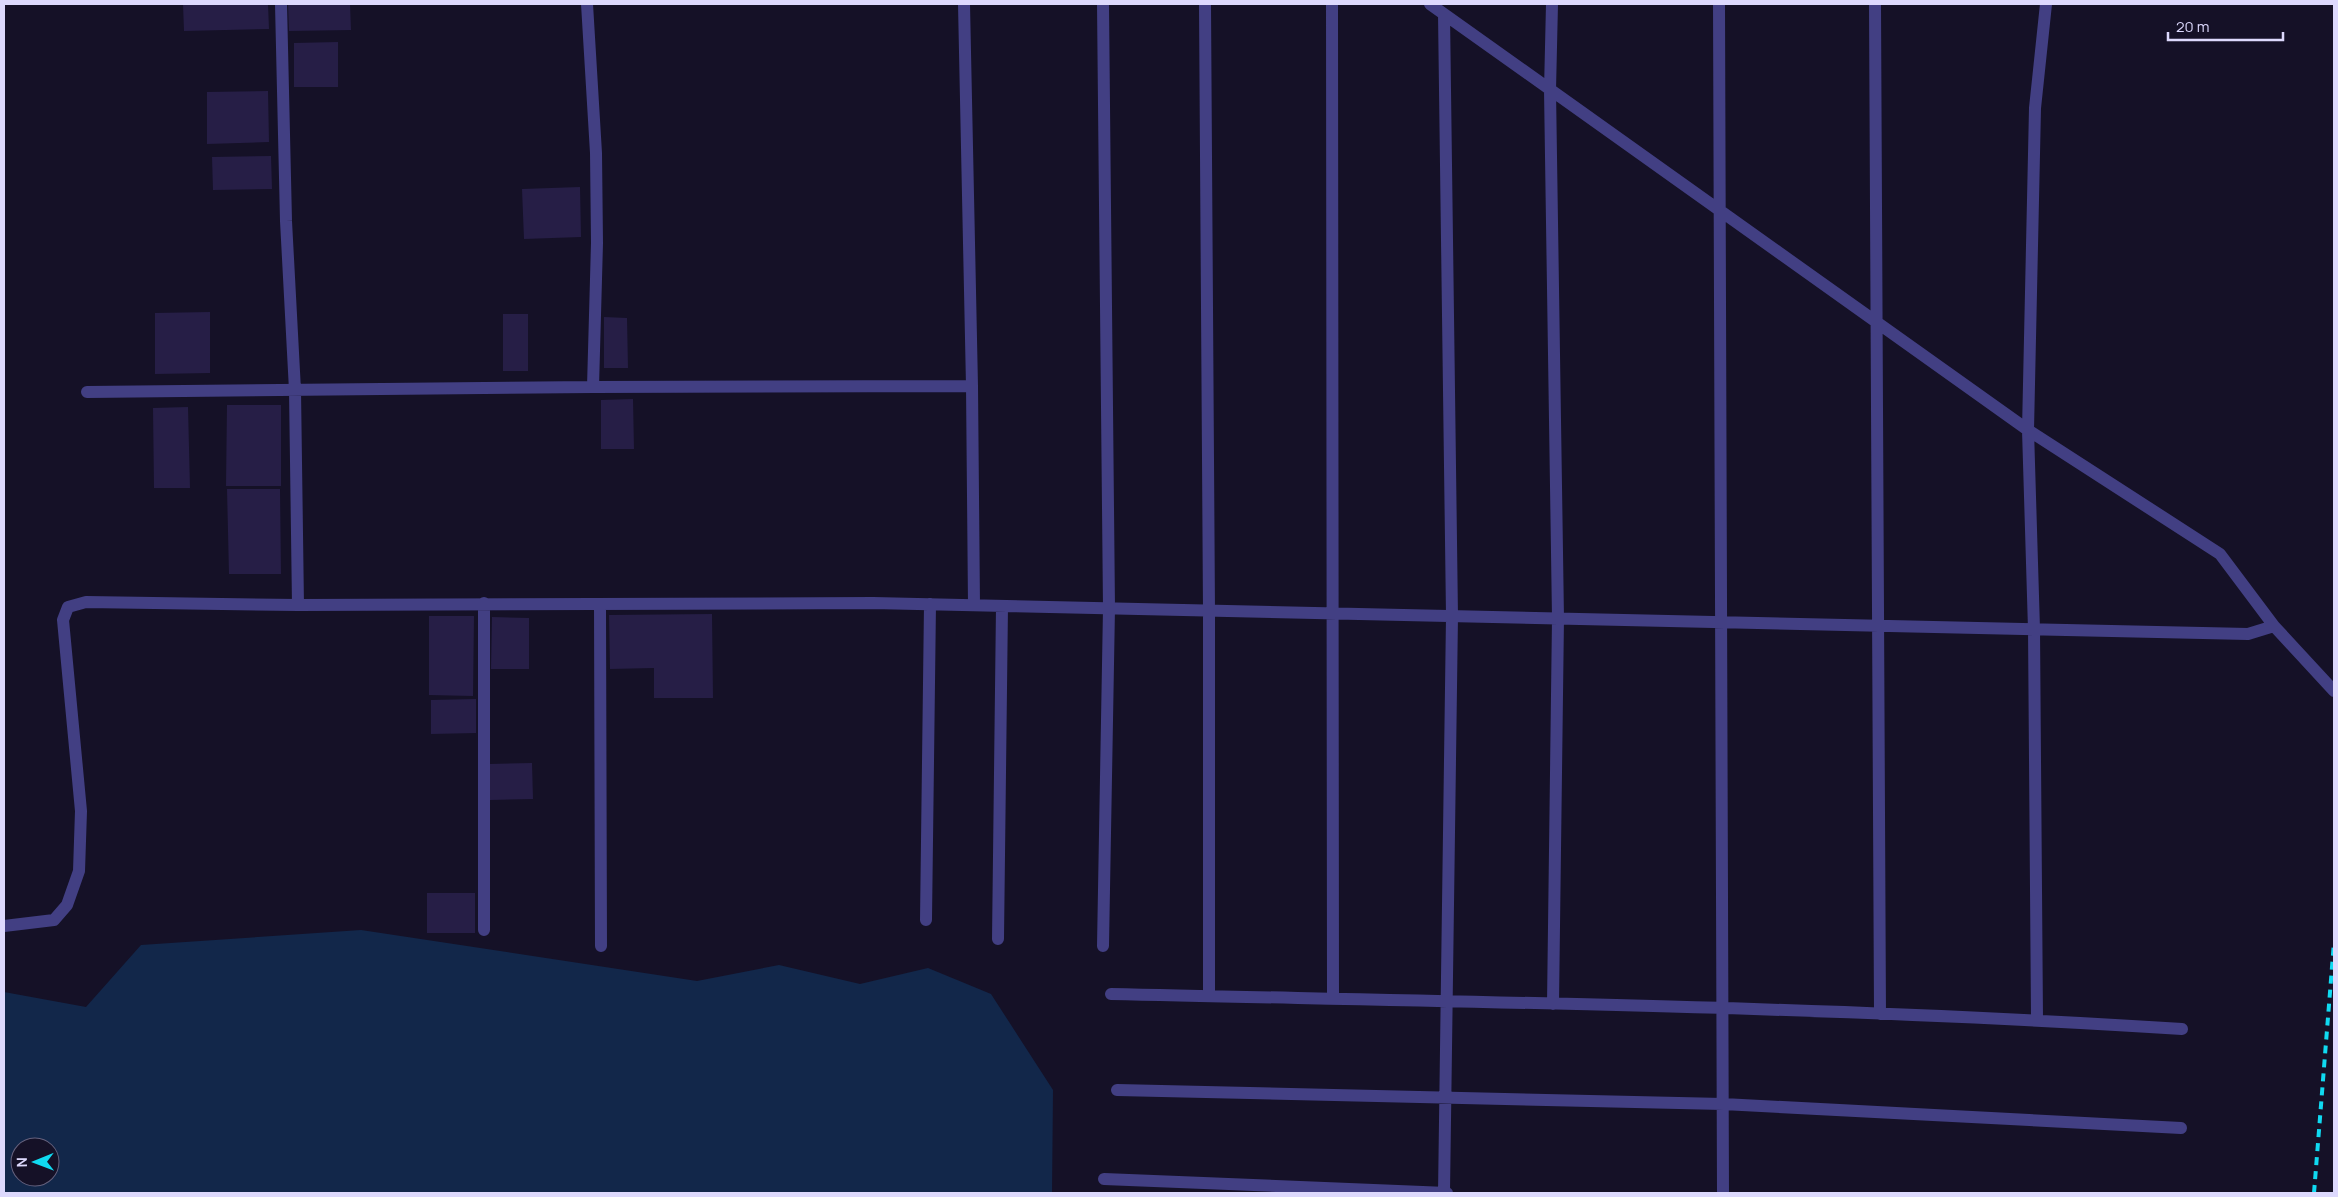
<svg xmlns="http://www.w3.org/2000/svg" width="2338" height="1197" viewBox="0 0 2338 1197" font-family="Manrope,sans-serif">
<rect width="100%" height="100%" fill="#151127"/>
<path fill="#12274a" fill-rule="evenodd" d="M361 930 697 981 779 965 860 984 928 968 991 994 1053 1090 1052 1193H4V992L86 1007 141 945ZM20 1147H50V1177H20Z"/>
<path fill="#261e46" d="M183 4H268L269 29 184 31Z
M288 4H350L351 30 289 31Z
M338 42V87H294V43Z
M268 91 269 142 207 144V92Z
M271 156 272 189 213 190 212 157Z
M580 187 581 237 524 239 522 189Z
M210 312V373L155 374V313Z
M503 314H528V371H503Z
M604 317 627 318 628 368H604Z
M633 399 634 449H601V400Z
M227 405H281V486H226Z
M188 407 190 488H154L153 408Z
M227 489H280L281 574H229Z
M712 614 713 698H654V668L610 669 609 615Z
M429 616H474L473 696 429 695Z
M492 617 529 618V669H491Z
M476 699V733L431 734V700Z
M532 763 533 799 490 800 489 764Z
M427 893H475V933H427Z"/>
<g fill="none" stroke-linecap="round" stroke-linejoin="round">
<path stroke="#423f83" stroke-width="12" d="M281 4 286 221 295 390 298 605
M587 4 596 153 597 243 593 387
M964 4 972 386 974 605
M1205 4 1209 611V996
M1332 4 1333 998
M1430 4 2028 430 2220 554 2274 626 2334 691
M1552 4 1550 90 1558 618 1553 1004
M1719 4 1723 1193
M1875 4 1880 1014
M87 392 593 387 972 386
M484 603V930
M600 605 601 946
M926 920 930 604
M4 926 54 920 67 905 79 871 81 811 63 620 68 607 86 602 298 605 873 603 2248 634 2274 626
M998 939 1002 606
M1103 946 1109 608 1103 4
M1111 994C1468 1002 1826 1006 2182 1029
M2037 1019 2034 629 2028 430 2035 108 2046 4
M1117 1090 1723 1104 2181 1128
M1104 1179 1447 1193
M1444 1193 1452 616 1444 14"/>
<path stroke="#10daf1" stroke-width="4" stroke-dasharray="8 6" stroke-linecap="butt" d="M2314 1193 2334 942"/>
</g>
<rect width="2338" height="1197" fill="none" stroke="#ddd9fd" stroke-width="10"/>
<g transform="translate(35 1162) rotate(269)"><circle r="24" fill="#151127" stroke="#65617d"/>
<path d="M0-4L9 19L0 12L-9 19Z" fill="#10daf1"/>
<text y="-8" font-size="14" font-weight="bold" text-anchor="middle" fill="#ddd9fd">N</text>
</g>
<path d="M2168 32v8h115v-8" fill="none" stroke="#ddd9fd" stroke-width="2.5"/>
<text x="2176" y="32" font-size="15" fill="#ddd9fd" stroke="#151127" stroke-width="4" paint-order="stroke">20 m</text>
</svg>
